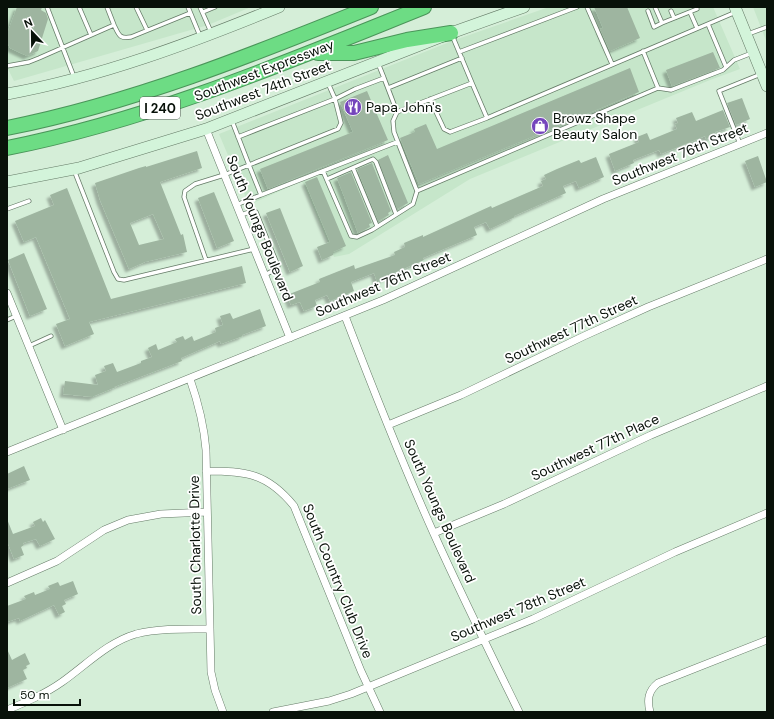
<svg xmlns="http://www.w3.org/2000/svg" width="774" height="719" viewBox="0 0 774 719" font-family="'DM Sans',sans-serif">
<defs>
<filter id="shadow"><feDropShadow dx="-3.5" dy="3.5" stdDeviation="1" flood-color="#0004"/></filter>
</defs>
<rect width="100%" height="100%" fill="#d5eed8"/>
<path fill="#c6e6ca" d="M7 7H251L208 25 14 81 7 67Z
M549 7H713L740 69 710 80 470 179 349 254 334 257 302 181 249 205 219 134 452 41Z
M753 7H767V43Z"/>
<path fill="#9eb5a0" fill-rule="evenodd" filter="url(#shadow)" d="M17 7H42L41 10 46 13 48 19 38 51 27 56 10 48 7 42V34Z
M594 7H627L640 38 610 51 600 29 603 28Z
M713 52 720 68 672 86 666 70Z
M630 68 639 92 419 184 400 138 415 132 414 129 426 124 437 149Z
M367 91 388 140 268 189 260 169 353 132 340 102Z
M742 98 750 119 736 125 727 103Z
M723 110 730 127 715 132 716 135 706 139 705 136 661 154 659 150 633 160 634 163 615 171 609 154 639 142 637 137 647 133 650 140 677 129 675 124 678 123 676 118 692 112 696 121Z
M197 151 202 168 160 182 181 235 183 234 187 252 145 262 129 269 100 200 95 183 139 168 146 166V167ZM153 214 164 239 139 245 130 223Z
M388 155 408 203 397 209 378 160Z
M758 156 767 182 755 187 745 161Z
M596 157 604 177 579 188 576 181 563 186 566 193 514 216 515 217 490 229 486 222 474 227 477 235 423 258 424 260 387 276 388 277 377 282 374 273 351 282 354 291 330 301 327 295 315 300 317 306 304 311 300 302 291 305 287 295 320 282 319 279 354 265 355 269 395 255 394 252 405 247 404 243 423 235V237L491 206 492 208 543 186 541 181 546 179 544 175 557 169 579 160 581 163Z
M372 163 391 211 388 213 389 215 378 221 357 169Z
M351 172 372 223 369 224 370 227 358 233 337 178Z
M317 177 346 246 333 252V255L322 260 317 247 330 242 305 182Z
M67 188 111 299 242 266 246 283 89 322 94 334 65 346 56 324 70 319 36 237 24 242 15 221 54 205 50 195Z
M214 192 234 241 217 248 198 198Z
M280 208 303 266 290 272 266 213Z
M24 253 47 309 30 316 8 260Z
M260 309 266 326 242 335 243 336 221 344 220 341 181 358 182 361 114 387H116L94 396 93 397 63 394 65 381 98 385 95 375 106 371 104 366 113 363 117 372 141 363V361L152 357 148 348 156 344 158 350 177 342 175 339 183 336 185 340 192 336 194 341 216 332 215 328 223 325 220 316 230 313 233 319Z
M24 466 30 480 7 489V474Z
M41 518 43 522 45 520 55 539 40 546 36 539 23 543 24 545 21 547 24 555 14 559 7 541V519L13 534 35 526 33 522Z
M73 581 78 594 64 600 66 604 62 606 65 612 59 615 54 605 20 621 19 618 7 622V606L26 599 24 596 34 592 35 595 50 589 48 586 58 582 60 586Z
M7 649 12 660 25 653 30 664 26 666 27 668 23 670 27 679 7 688Z"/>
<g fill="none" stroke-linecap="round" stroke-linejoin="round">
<defs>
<path id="lane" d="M47 7 74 77
M79 7 91 35
M107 7 114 25
M136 7 147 30
M188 7 200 36
M200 7 211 32
M587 7 612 64
M655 7 662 23 697 9
M648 11 654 27 662 23
M671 11 674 18
M203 12 215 7
M690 12 697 28
M708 24 726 67
M748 34 767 27
M643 51 658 88 671 90 723 70 734 60 752 53
M459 52 577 7
M7 66 29 62 39 58 114 25C119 35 119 39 131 37L190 13
M384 78 397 112 472 83 452 35
M472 83 487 118 736 12
M388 88 462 58
M430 99 444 129 450 132 487 118
M397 112 393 121 394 132 417 191 658 88
M238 137 335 99 328 83
M740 144 719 91 761 74
M353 168 377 226
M74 170 114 272 118 279 124 280 254 249
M323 171 351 236 357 237 372 230 413 204 417 191
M327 179 373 159 376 162 396 214
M261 195 397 142
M236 205 261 195 249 165 338 129 341 123 335 99 355 89 384 78 378 63
M7 209 29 201
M241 215 252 211 256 212 278 266 274 270 265 275
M206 260 184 197 185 191 195 184 224 175 249 165 232 121
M7 320 16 316
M29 346 51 336"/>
<path id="street" d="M206 129 290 338
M7 293 63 430
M345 316C373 389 402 463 434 534 461 594 490 653 519 712
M190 379C198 402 204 425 206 450L211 672 215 690 223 712
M388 425 461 395 584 336 648 307 767 259
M7 452 383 300 603 199 767 133
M206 471C246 471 267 473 294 506L361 671 380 712
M434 533 504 504 651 435 767 386
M7 583 57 561 104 530 128 520 161 514 207 512
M7 710C26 702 45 694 62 682 86 665 108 642 136 634 159 628 186 629 210 629
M273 712 329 701 351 694 533 619 675 552 767 513
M650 712C647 700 648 691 658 683L767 640"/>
<path id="secondary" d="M735 7 767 86
M7 94C101 77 191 43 279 7
M7 182 79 168 206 129 451 33 524 7"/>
<path id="highway" d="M318 53H354L407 40 451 33
M7 128C133 103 252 55 371 7
M7 148C153 119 287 62 424 7"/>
</defs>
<use href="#lane" stroke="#657b67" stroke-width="5"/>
<use href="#street" stroke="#657b67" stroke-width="8"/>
<use href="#secondary" stroke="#657b67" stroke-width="12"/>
<use href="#highway" stroke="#4a9559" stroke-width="16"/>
<use href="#lane" stroke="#fff" stroke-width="3.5"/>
<use href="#street" stroke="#fff" stroke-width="7"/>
<use href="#secondary" stroke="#d3f4da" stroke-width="11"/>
<use href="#highway" stroke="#6ddc84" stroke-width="14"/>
</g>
<defs>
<symbol id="restaurant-disc" viewBox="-11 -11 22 22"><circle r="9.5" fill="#7545bc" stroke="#fff"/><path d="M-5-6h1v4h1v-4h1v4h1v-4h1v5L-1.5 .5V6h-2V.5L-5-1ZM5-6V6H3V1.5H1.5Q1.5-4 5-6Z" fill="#fff"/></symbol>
<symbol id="shop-disc" viewBox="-11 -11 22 22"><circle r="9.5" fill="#7545bc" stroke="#fff"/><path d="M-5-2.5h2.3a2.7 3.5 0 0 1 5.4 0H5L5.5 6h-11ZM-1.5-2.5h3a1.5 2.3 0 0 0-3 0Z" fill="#fff"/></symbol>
</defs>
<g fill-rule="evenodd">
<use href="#restaurant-disc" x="343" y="97" width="20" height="20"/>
<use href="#shop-disc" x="530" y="116" width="20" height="20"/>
</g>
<g text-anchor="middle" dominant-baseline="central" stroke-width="3.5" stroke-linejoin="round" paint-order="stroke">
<rect fill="#fff" stroke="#525853" stroke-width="1" x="140" y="97" width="40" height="22" rx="3"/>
<g font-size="13" font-weight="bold" fill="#081109">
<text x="160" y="108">I 240</text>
</g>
<g font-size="14" fill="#081109" stroke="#fff">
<text transform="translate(264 70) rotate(-21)">Southwest Expressway</text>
<text transform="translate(263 90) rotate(-21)">Southwest 74th Street</text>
<text transform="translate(680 154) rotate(-22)">Southwest 76th Street</text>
<text transform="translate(260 228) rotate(68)">South Youngs Boulevard</text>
<text transform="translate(383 284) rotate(-23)">Southwest 76th Street</text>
<text transform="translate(571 329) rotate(-25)">Southwest 77th Street</text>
<text transform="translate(595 447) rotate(-25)">Southwest 77th Place</text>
<text transform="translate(440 511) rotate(66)">South Youngs Boulevard</text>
<text transform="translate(195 545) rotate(-91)">South Charlotte Drive</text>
<text transform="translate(338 581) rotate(68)">South Country Club Drive</text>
<text transform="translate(518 609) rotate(-23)">Southwest 78th Street</text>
</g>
<g font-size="14" fill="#081109" stroke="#fff" text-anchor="start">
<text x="366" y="107">Papa John's</text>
<text x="553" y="118">Browz Shape<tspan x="553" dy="16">Beauty Salon</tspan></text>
</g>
</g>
<rect width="774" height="719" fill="none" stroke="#081109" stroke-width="16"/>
<g transform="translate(32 32) rotate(338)" stroke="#ffffff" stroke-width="3" paint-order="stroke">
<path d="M0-3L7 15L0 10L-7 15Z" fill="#081109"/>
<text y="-6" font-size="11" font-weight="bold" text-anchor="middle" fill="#081109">N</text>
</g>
<path d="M14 699v6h66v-6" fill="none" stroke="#081109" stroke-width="2"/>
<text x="20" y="699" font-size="12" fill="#081109" stroke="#ffffff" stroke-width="3" paint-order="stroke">50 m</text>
</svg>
